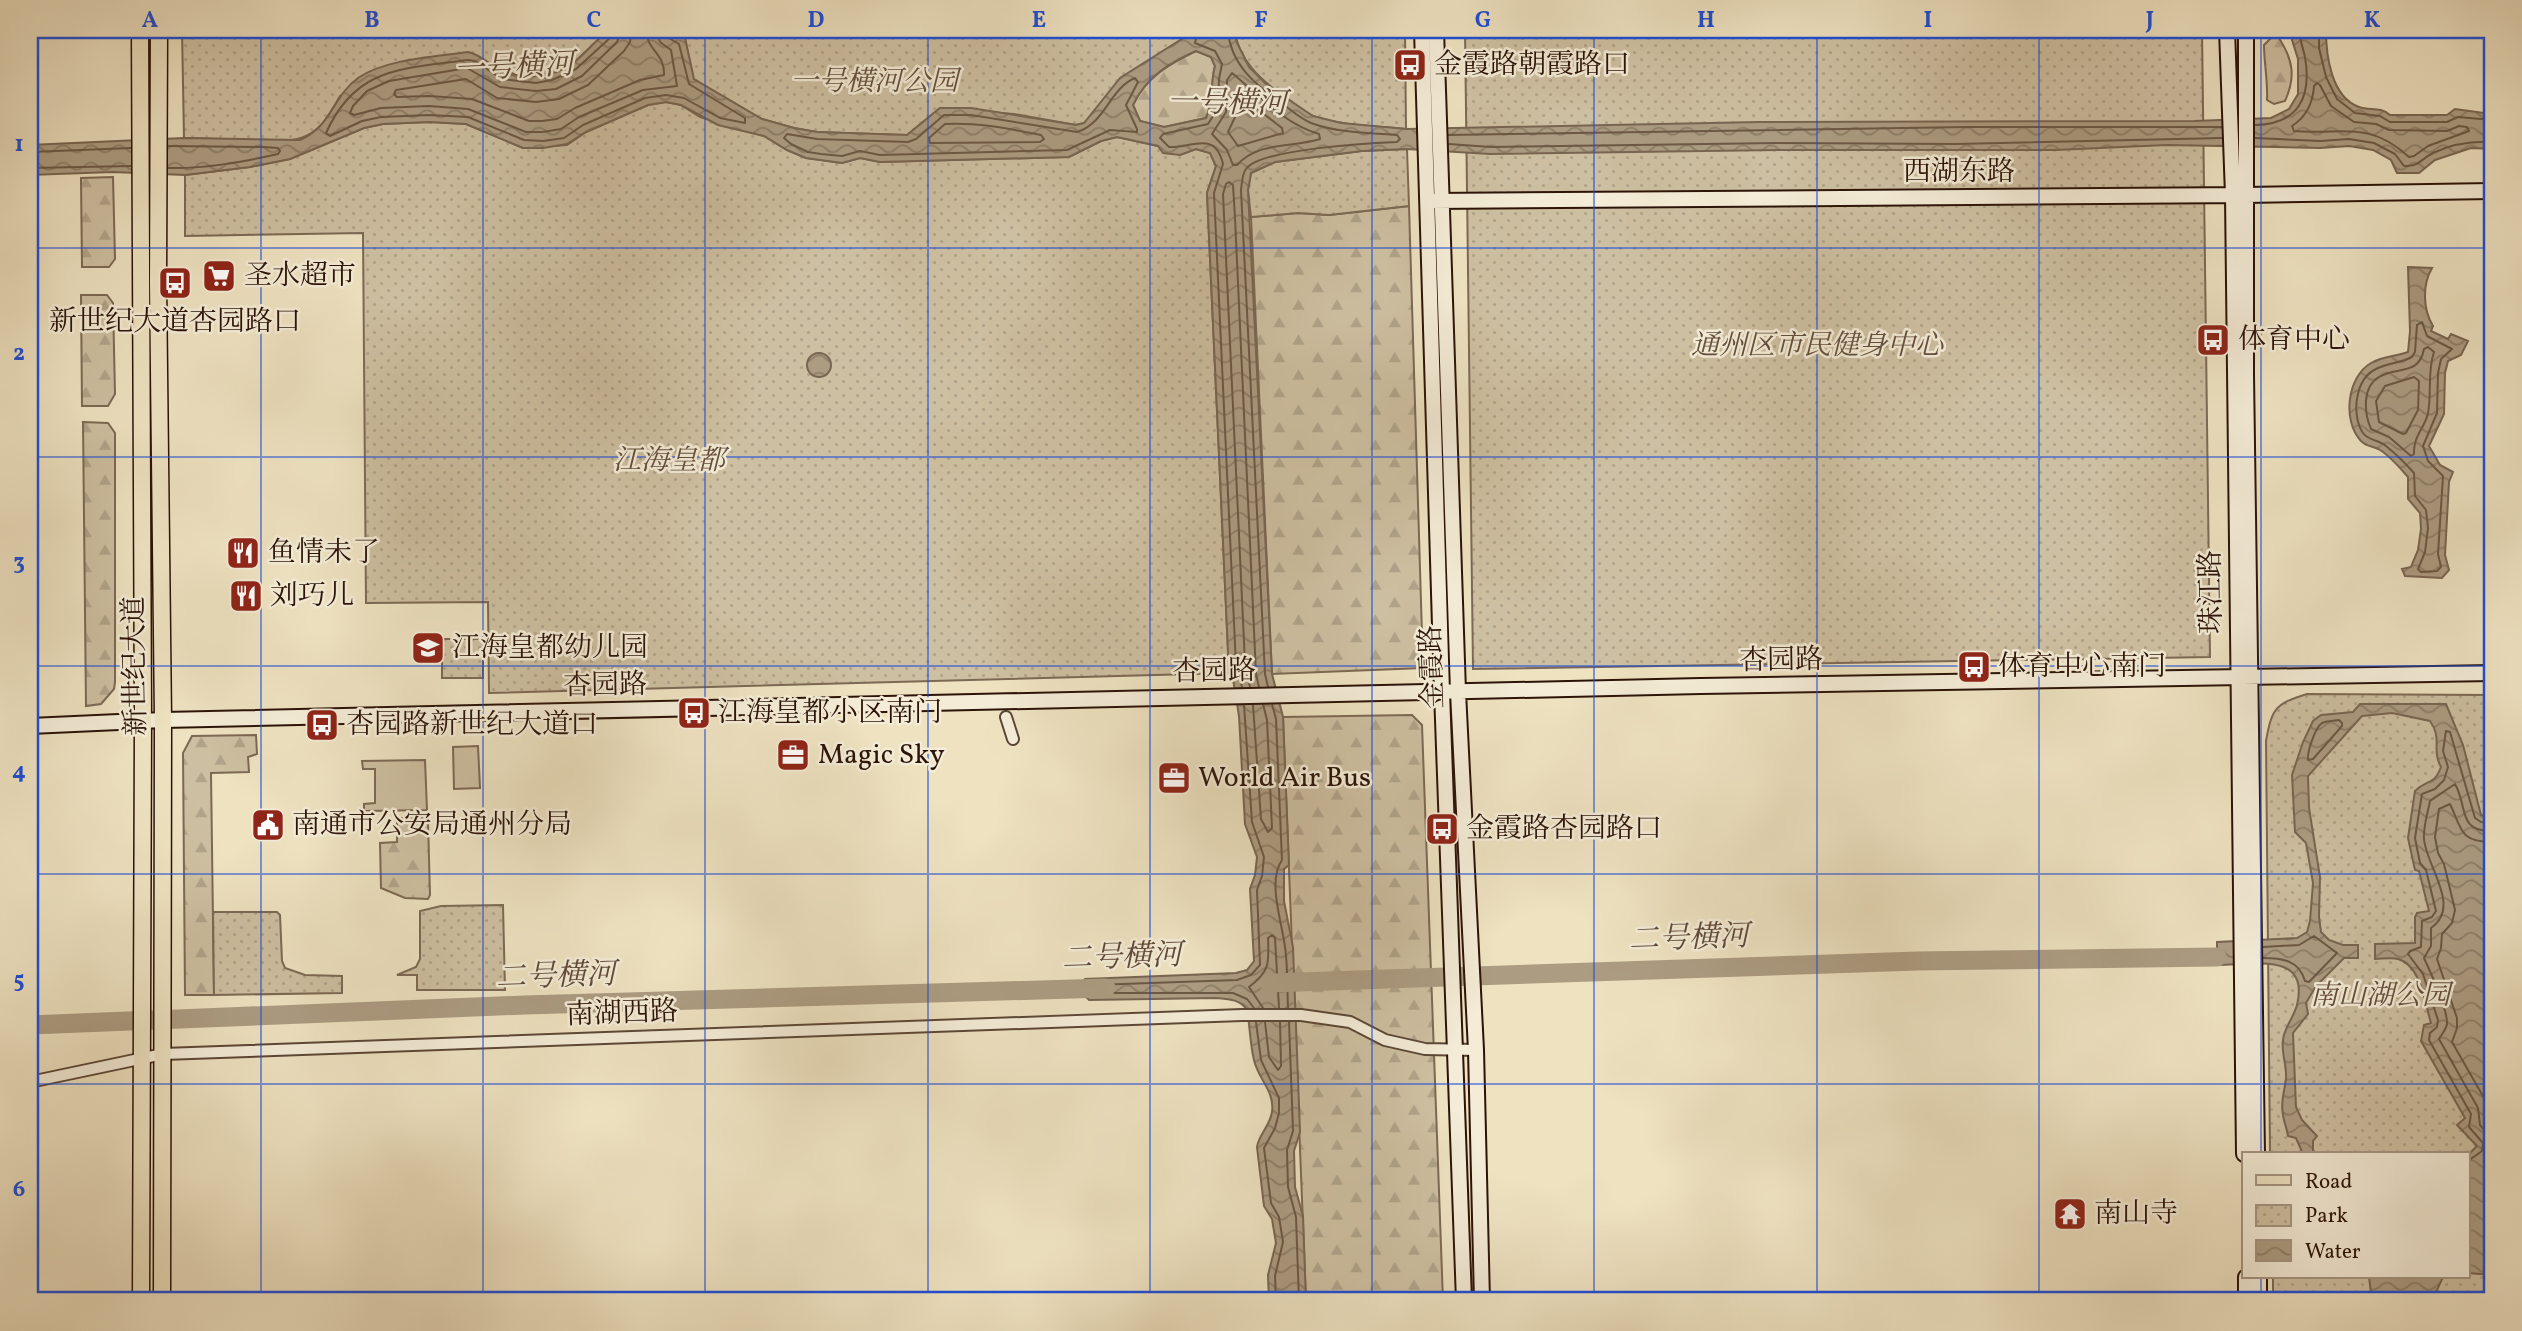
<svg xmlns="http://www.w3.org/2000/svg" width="2522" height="1331" viewBox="0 0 2522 1331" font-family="Vollkorn,'Noto Serif SC',serif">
<defs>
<pattern id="forest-firs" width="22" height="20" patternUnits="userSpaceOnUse" patternTransform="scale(1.75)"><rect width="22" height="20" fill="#cdbfa1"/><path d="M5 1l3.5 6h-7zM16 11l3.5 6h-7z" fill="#b0a389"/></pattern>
<pattern id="park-dots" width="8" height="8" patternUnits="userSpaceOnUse" patternTransform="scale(1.75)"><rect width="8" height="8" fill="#cdbfa1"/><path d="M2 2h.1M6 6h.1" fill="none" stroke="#b0a389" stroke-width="1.8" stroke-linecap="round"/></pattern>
<pattern id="water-waves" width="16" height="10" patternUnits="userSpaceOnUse" patternTransform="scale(1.75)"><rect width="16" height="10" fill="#ac9c82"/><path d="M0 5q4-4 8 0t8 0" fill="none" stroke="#8c7e68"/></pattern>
</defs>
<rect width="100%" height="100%" fill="#eee2c1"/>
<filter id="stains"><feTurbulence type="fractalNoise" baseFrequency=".00286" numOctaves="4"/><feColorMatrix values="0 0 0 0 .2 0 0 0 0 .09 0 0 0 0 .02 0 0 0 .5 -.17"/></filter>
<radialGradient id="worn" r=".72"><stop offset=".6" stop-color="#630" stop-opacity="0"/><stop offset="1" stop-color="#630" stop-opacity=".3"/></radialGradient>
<path fill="#cdbfa1" stroke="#7c6954" stroke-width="2" d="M478 746 480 788 454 789 453 747Z
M425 760 427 810 364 811V804L375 803V769H363L362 761Z"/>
<path fill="url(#forest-firs)" stroke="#7c6954" stroke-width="2" d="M2271 38H2279C2293 60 2296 77 2285 101L2274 104 2267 100C2268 81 2264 63 2264 45Z
M1196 51 1211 57 1215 66C1210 84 1214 102 1206 118L1164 127 1140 121 1133 105C1146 77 1169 64 1196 51Z
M113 177 115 259 109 267H82L81 178Z
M1409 206 1423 668 1272 674 1251 217 1298 213 1329 215Z
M81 295H107L113 303 115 394 108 406H82Z
M83 422 108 423 115 433V682L114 689 101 704 86 706Z
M1412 715 1422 725 1443 1301H1306L1283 717Z
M256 735 257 754 248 757 249 772 211 773 214 995H185L183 753 192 736Z
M397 818H426L428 821 430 895 428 899 405 898 381 888 380 843 397 842Z"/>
<path fill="url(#park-dots)" stroke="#7c6954" stroke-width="2" d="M182 30H609C596 40 585 54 572 64 549 80 515 79 492 65L340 96C325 122 318 138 286 141L184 138Z
M666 30H1196L1159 55 1084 123 1076 125 1014 114 940 108 907 135 817 132 794 128 762 119 693 79 685 38Z
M1234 30H1405L1406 129C1376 126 1345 126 1316 117 1303 113 1294 104 1284 96 1259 79 1240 61 1234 30Z
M1465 30H2202L2210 657 1473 669Z
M666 102 681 105 700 117 764 136 787 150 806 158 842 163 860 158 880 162 1069 157 1101 141 1117 137 1158 146 1180 155 1196 149 1210 153 1216 166 1207 193 1229 673 489 693 488 602 366 603 363 233 185 236V175L250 167 290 159 364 128 383 124 429 122 466 124 523 148 567 145 586 132 648 105Z
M1407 149 1409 206 1329 215 1298 213 1251 217 1248 190 1251 173 1275 162 1362 151Z
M442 639H483V678H442Z
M2307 694 2492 695V1301H2273V1277H2468V1154H2270L2266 741C2272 708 2275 704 2307 694Z
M503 905 505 990H417V975H397L416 967 420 959V911L441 906Z
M213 912H277L280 915 282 961 285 968 305 975 342 976V993L214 995Z"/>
<path fill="url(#water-waves)" stroke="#786551" stroke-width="2" fill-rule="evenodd" d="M609 30H666L685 38 694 79 762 119 794 128 817 132 907 135 940 108H971L1076 125 1084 123 1120 78 1196 30H1234L1237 43 1249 67 1267 85 1313 116 1341 123 1406 129 1759 122 2195 121 2271 118 2289 109 2298 94V59L2292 40 2293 30H2326C2326 55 2331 97 2359 107 2370 111 2380 106 2390 115H2447L2455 109 2492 114V149L2471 148 2435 160 2419 173H2397L2391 160 2373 150 2349 146 2320 148 2167 145 2056 150H1778L1490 154 1407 149 1362 151 1275 162 1251 173 1248 190 1272 674 1283 717 1289 865 1284 869V901L1293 947 1300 1132 1294 1151 1295 1187 1303 1216 1306 1301H1269L1268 1275 1276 1243 1272 1219 1264 1206 1257 1147C1259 1134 1270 1126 1272 1112 1275 1091 1258 1079 1254 1060 1250 1044 1250 1026 1247 1010 1240 999 1228 999 1216 998L1089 1000 1079 989 1085 979 1236 973 1247 970 1254 961 1250 889 1255 875 1257 857 1245 824 1239 716 1232 673H1229L1207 193 1216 166 1210 153 1196 149 1180 155 1163 153 1158 146 1117 137 1101 141 1069 157 880 162 860 158 842 163 806 158 787 150 764 136 718 125 681 105 666 102 648 105 586 132 567 144 543 148H523L466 124 429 122 383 124 364 128 290 159 250 167 185 175 113 172 30 175V145L184 138 300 140C333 125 332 97 358 78 385 59 435 57 468 52 482 55 489 65 502 71 522 80 554 77 572 64 585 54 596 40 609 30ZM1196 51 1211 57 1215 66C1210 84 1214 102 1206 118L1164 127 1140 121 1133 105C1146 77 1169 63 1196 51Z
M2408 267 2432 268C2422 285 2423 310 2433 326L2431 331 2448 339 2451 334 2468 341 2461 355 2448 361 2445 373 2444 414 2429 446 2440 465 2453 472 2449 482 2445 555 2449 570 2442 578 2405 576 2402 569 2411 567 2418 550 2421 529 2420 513 2408 499V477C2400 468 2390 456 2380 450 2373 446 2367 447 2361 441 2342 421 2347 377 2371 363 2381 357 2397 356 2408 352L2410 331Z
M807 365a12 12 0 1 1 24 0a12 12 0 1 1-24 0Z
M2360 704H2446L2463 745 2481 815 2492 816V1275L2468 1273V1184L2470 1177 2468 1171V1155L2477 1146 2457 1125 2465 1118 2421 1041 2424 1025 2431 1023C2425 1004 2421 965 2398 959 2391 957 2382 959 2375 959V944L2415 943V917L2417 913 2429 911 2419 871 2415 870 2408 838 2415 791C2427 779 2434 786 2441 767 2431 749 2443 739 2430 721L2392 713 2362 716 2308 776 2309 808 2320 877 2319 917 2321 932 2329 940 2343 945H2358V958H2344L2316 986 2306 1003 2308 1014 2293 1033 2296 1107 2302 1120 2317 1136 2313 1141V1150L2316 1154H2303L2296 1138 2288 1136C2287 1129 2284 1122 2283 1115 2280 1102 2285 1090 2286 1078 2287 1065 2281 1053 2283 1040 2284 1028 2294 1017 2297 1005 2310 951 2253 965 2217 965V942L2297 938 2307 932 2310 921 2313 883 2306 843 2295 832 2292 775 2303 742 2313 721 2321 715 2353 712Z
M2369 1277H2443L2436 1292 2444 1301H2372Z"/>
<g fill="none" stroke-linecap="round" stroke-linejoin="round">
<path stroke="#6c5844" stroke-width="2" d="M612 30 610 38 576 69 552 80 536 83 502 79 475 61 468 60C403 69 356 66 326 133L330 136 362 121 381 117 429 115 468 117 524 140 543 141 564 138 583 125 645 98 666 95 684 98 720 118 745 123V118L689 84 679 44 667 37 665 30
M621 30 617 42 582 76 556 89 536 91 500 87 467 68 389 81 367 91 353 106 350 113 354 115 381 108 429 106 468 109 526 132H543L561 129 579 117 643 90 677 86 671 50 660 42 656 30
M632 30 630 42 624 51 588 85 559 99 536 102 497 98 466 79 396 90 394 94 397 97 429 96 472 99 529 121H542L557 119 575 108 640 80 664 75C665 53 647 51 646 30
M1198 30 1195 43 1215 51 1222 64 1219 79 1218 108 1208 124 1163 134 1160 138 1169 147C1190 149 1215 129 1223 164L1214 193 1236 666 1242 687
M1228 30C1230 63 1254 84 1280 102 1290 109 1299 118 1311 123 1338 133 1369 133 1397 135L1400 139 1397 142C1370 143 1260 149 1246 169 1242 174 1242 183 1241 190L1265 674 1268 687
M2319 30V48L2326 77 2337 99 2355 113 2380 116 2390 122H2447L2458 117 2492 120
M1232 73C1259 95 1284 124 1319 134L1320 139C1292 148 1259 141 1237 165H1233L1227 150 1212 134 1226 112 1227 80Z
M1135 78 1138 82 1126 105 1137 129V132L1110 130 1067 150 880 155 860 151 842 156 821 154 808 152 791 144 784 138 787 134 817 139 908 142 916 139 944 115H971L1077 132C1105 124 1110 88 1135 78Z
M2317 83 2320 85 2331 106 2354 122 2376 124 2389 130 2447 131 2459 126 2467 127 2469 131 2428 146 2414 156 2409 157C2369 120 2343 135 2294 131L2292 126C2306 117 2313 102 2314 86Z
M1243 98 1282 128 1283 133 1238 146 1228 132 1236 115 1238 100Z
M945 124C977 122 1010 129 1041 135L1044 139 1040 142 930 143 929 138Z
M2255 125C2298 124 2312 98 2305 57 2303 47 2299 40 2300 30
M1448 135 1967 127H2222
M2255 138 2320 141 2349 139 2374 143 2395 154 2404 166C2421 166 2419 160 2433 153 2452 144 2472 141 2492 142
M1449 144 1491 147 1778 143 1956 144 2222 138
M30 152 131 148
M30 168 131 166
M168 168C205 169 242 162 278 154L280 151 278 148 263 147 168 146
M2422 322 2427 336 2452 349 2441 359 2438 373 2437 413 2423 446 2428 461 2443 476 2438 554 2441 567 2437 571 2421 572 2418 569 2425 552 2428 528 2426 510 2415 496 2414 473C2406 464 2396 454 2386 446 2379 440 2369 441 2363 433 2351 415 2355 379 2376 369 2387 363 2401 363 2412 357L2415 352 2417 325Z
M2428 347 2434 352C2427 372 2432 392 2428 413 2425 428 2413 436 2414 454L2411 456 2389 437 2371 429C2364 413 2362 387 2379 377 2397 366 2419 376 2424 349Z
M2414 377 2419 381 2418 410 2406 433 2403 434 2379 422 2376 401 2385 386Z
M1250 687 1245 663 1223 194 1226 184 1229 182 1233 185 1235 218 1256 674 1259 687
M1272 704 1276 719 1282 860C1267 881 1282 922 1285 947 1288 967 1287 988 1288 1008
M1244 705 1252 822 1264 857 1262 876 1257 890 1260 965 1251 975 1237 980 1093 985 1089 989 1094 993H1233L1247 999 1254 1008
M1253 705 1261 819 1268 832 1272 828 1267 720 1263 704
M2339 720 2342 723V726L2313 759 2308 760C2307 752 2315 728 2322 723 2326 721 2334 721 2339 720Z
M2492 831C2457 832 2468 806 2455 784L2430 801C2428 812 2423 827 2424 839 2426 866 2462 907 2431 928V946L2424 958C2430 971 2448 1010 2447 1024 2446 1030 2441 1035 2439 1039L2478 1108 2480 1125 2489 1136 2492 1144
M2492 842C2459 842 2462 829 2450 804L2439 809 2435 837 2438 853 2444 864 2455 910 2452 923 2442 934 2441 948 2437 959 2457 1018V1028L2452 1042 2488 1105 2492 1123
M2263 947 2299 945 2314 936 2337 953 2309 982 2305 981C2299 960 2282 958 2263 958
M1263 1008 1249 987C1270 971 1269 964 1268 938L1272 935 1275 938 1279 1008
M1256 1022 1261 1060 1279 1098V1113L1275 1128 1264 1148 1271 1203 1279 1217 1283 1242 1275 1276 1276 1301
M1265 1022 1269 1057 1278 1070 1281 1066 1280 1022
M1289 1022 1293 1131 1287 1150 1288 1187 1296 1217 1299 1301
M2468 1161 2482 1151 2483 1143 2469 1127 2471 1114 2429 1040 2430 1033 2437 1027 2438 1020 2423 974 2408 954 2410 951 2421 947 2422 921 2432 917 2436 911 2426 870 2420 863 2415 838 2422 794 2435 789 2444 780 2448 767 2443 751 2446 731 2450 732 2475 818 2481 822 2492 823"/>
<path stroke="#ac9c82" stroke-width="19" d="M1269 983 1917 961 2217 957
M30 1025 525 1005 1106 988"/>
<defs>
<path id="street" d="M1006 717 1013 739
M30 1082 163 1054 1242 1015H1301L1350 1022 1385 1040 1425 1049 1476 1050"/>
<path id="secondary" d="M1422 30 1442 692 1464 1301
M1436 30 1458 692 1476 1050 1482 1301
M2227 30 2233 195 2244 1154
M2246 30V374L2257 1154
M1432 201 2246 195 2492 191
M30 726 163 720 1701 686 2492 673
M2246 1277V1301
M2259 1277V1301"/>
<path id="primary" d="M140 30 143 722 141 1301
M159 30 158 283 163 720 162 1301"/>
</defs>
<use href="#street" stroke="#5c4736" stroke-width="14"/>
<use href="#secondary" stroke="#2b1307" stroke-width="18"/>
<use href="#primary" stroke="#2b1307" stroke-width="19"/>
<use href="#street" stroke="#f4ecd7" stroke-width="10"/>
<use href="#secondary" stroke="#f4ecd7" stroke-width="14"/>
<use href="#primary" stroke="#eee2c1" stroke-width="16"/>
</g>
<path fill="none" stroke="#1d4ed8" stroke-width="2" stroke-opacity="0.55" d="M261 30V1301M483 30V1301M705 30V1301M928 30V1301M1150 30V1301M1372 30V1301M1594 30V1301M1817 30V1301M2039 30V1301M2261 30V1154M30 248H2492M30 457H2492M30 666H2492M30 874H2492M30 1084H2492M2261 1277V1301"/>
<defs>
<symbol id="bus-square" viewBox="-11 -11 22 22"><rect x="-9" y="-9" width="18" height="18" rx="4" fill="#8f2418" stroke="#f4ecd7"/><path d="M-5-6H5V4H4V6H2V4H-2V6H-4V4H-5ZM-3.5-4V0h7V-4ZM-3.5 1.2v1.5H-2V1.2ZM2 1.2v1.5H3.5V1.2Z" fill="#fff"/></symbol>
<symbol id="supermarket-square" viewBox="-11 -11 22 22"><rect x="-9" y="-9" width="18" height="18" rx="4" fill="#8f2418" stroke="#f4ecd7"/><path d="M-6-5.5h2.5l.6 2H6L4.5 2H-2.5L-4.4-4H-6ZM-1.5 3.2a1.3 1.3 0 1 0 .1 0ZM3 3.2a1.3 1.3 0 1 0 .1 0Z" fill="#fff"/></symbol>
<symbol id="restaurant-square" viewBox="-11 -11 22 22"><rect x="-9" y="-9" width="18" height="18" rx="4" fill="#8f2418" stroke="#f4ecd7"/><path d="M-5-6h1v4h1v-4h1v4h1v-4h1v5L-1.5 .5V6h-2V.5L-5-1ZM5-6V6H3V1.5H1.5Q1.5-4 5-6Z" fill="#fff"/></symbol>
<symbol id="school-square" viewBox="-11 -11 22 22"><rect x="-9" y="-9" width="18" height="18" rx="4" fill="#8f2418" stroke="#f4ecd7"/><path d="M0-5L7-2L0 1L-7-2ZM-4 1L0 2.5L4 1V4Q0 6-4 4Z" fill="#fff"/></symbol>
<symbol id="office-square" viewBox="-11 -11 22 22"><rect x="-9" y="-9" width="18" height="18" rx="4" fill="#8f2418" stroke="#f4ecd7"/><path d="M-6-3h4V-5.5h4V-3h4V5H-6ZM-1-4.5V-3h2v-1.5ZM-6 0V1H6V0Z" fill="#fff"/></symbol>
<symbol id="civic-square" viewBox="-11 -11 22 22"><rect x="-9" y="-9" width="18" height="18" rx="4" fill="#8f2418" stroke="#f4ecd7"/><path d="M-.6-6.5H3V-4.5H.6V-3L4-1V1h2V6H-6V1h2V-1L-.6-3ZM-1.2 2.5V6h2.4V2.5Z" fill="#fff"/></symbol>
<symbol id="temple-square" viewBox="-11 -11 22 22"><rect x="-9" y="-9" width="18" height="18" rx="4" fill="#8f2418" stroke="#f4ecd7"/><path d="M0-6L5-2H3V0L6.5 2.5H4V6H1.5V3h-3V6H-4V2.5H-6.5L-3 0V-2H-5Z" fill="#fff"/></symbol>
</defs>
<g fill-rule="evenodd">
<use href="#bus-square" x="1391" y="46" width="38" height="38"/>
<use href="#supermarket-square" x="200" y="257" width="38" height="38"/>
<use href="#bus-square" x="156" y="264" width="38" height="38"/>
<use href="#bus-square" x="2194" y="321" width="38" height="38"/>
<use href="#restaurant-square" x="224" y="534" width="38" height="38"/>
<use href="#restaurant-square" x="227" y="577" width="38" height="38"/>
<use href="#school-square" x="409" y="629" width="38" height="38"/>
<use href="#bus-square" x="1955" y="648" width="38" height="38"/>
<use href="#bus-square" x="675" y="694" width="38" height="38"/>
<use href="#bus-square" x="303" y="706" width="38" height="38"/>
<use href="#office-square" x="774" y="736" width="38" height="38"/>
<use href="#office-square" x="1155" y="759" width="38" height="38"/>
<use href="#civic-square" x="249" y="806" width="38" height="38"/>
<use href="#bus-square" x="1423" y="810" width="38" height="38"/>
<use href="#temple-square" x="2051" y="1195" width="38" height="38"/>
</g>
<g text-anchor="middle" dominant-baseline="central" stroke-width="5" stroke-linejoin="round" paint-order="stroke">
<g font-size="28" fill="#2b1307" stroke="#f4ecd7" text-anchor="start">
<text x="1434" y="65">金霞路朝霞路口</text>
<text x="244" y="276">圣水超市</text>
<text x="175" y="322" text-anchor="middle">新世纪大道杏园路口</text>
<text x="2238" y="340">体育中心</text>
<text x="268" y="553">鱼情未了</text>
<text x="270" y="596">刘巧儿</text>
<text x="452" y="648">江海皇都幼儿园</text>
<text x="1998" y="667">体育中心南门</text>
<text x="718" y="713">江海皇都小区南门</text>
<text x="346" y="725">杏园路新世纪大道口</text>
<text x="818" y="755">Magic Sky</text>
<text x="1198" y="778">World Air Bus</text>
<text x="292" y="825">南通市公安局通州分局</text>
<text x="1466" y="829">金霞路杏园路口</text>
<text x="2094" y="1214">南山寺</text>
</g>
<g font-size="28" font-style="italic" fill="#644f3d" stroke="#f4ecd7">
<text x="874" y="82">一号横河公园</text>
<text x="1817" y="346">通州区市民健身中心</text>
<text x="669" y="461">江海皇都</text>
<text x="2380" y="996">南山湖公园</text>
</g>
<g font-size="28" fill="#2b1307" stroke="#f4ecd7">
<text x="1959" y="172">西湖东路</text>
<text transform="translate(2212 592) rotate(-91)">珠江路</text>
<text transform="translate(1781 661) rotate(-1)">杏园路</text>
<text transform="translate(136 666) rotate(-91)">新世纪大道</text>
<text transform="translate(1433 667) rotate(-92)">金霞路</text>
<text transform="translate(1214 672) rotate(-1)">杏园路</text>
<text transform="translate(605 686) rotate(-1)">杏园路</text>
<text transform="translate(622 1014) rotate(-2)">南湖西路</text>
</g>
<g font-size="30" font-style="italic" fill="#5f4a38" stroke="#f4ecd7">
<text transform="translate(514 68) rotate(-3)">一号横河</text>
<text transform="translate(1227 104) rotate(1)">一号横河</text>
<text transform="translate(1689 939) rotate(-2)">二号横河</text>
<text transform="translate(1122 958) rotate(-2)">二号横河</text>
<text transform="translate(556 977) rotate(-2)">二号横河</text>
</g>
</g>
<rect width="2522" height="1331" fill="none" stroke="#eee2c1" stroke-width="77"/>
<rect x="2242" y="1152" width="228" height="126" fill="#f4ecd7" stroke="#a49584" stroke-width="2"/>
<rect x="2256" y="1175" width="35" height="10" fill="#eee2c1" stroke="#a49584" stroke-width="2"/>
<text x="2305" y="1188" font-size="21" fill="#2b1307">Road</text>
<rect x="2256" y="1205" width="35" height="21" fill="url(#park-dots)" stroke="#a49584" stroke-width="2"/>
<text x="2305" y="1222" font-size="21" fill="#2b1307">Park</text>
<rect x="2256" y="1240" width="35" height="21" fill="url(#water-waves)" stroke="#a49584" stroke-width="2"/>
<text x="2305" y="1258" font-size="21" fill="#2b1307">Water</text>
<rect x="38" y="38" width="2446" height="1254" fill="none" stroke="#1d4ed8" stroke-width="2.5"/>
<g font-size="23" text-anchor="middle" font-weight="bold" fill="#1d4ed8">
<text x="150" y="27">A</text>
<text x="372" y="27">B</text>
<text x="594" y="27">C</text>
<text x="816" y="27">D</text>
<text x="1039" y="27">E</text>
<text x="1261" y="27">F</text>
<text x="1483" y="27">G</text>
<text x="1706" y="27">H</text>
<text x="1928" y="27">I</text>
<text x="2150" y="27">J</text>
<text x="2372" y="27">K</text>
<text x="19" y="151">1</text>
<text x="19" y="360">2</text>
<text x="19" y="569">3</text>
<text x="19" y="778">4</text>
<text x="19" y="987">5</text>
<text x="19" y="1196">6</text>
</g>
<rect width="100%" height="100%" filter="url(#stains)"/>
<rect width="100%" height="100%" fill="url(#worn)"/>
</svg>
